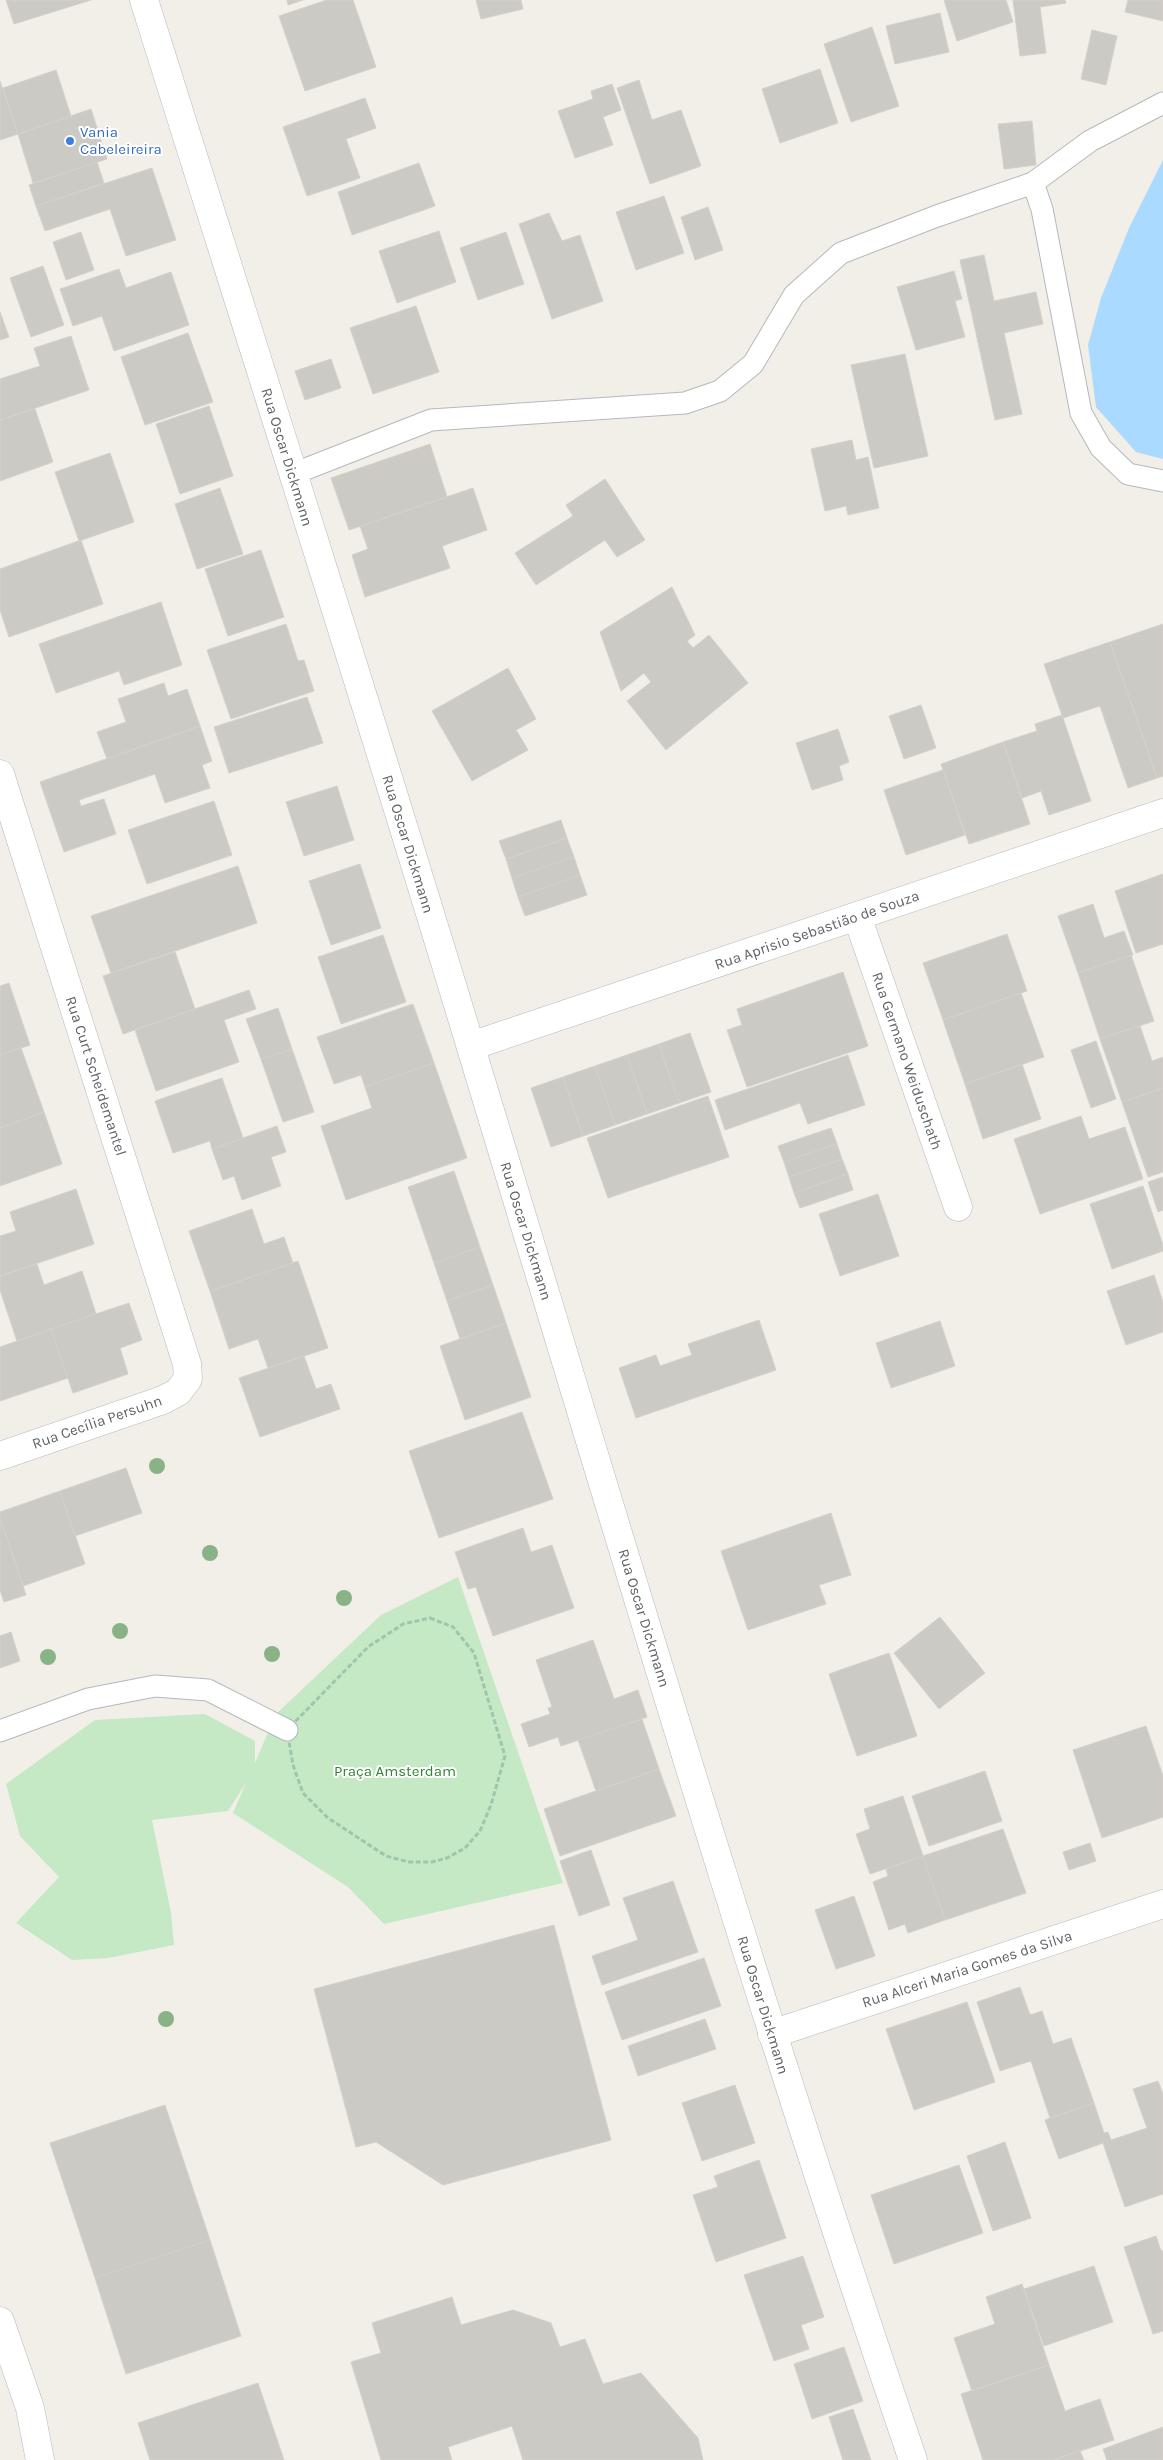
<svg xmlns="http://www.w3.org/2000/svg" width="1163" height="2460" viewBox="0 0 1163 2460" font-family="Karla,sans-serif">
<rect width="100%" height="100%" fill="#f1efe8"/>
<path fill="#c5e8c5" d="M458 1577 563 1883 384 1924 348 1887 233 1813 246 1783 228 1811 152 1820 171 1913 174 1945 108 1958 72 1960 16 1923 59 1877 20 1836 6 1784 95 1720 205 1714 255 1741V1763L276 1714 381 1615Z"/>
<path fill="#aadaff" d="M1163 160V459L1136 452 1096 407 1088 345 1101 298 1129 228Z"/>
<path fill="#cccac5" stroke="#d6d1c6" d="M6 0H91L14 24Z
M287 0H303L288 5Z
M327 0H353L376 67 305 91 279 16Z
M476 0H521L523 9 481 19Z
M944 0H1006L1013 22 957 41Z
M1013 0H1065L1066 3 1040 7 1046 53 1020 56Z
M1128 0H1163V21L1125 12Z
M940 13 949 52 895 64 886 26Z
M872 27 899 106 851 122 824 44Z
M1092 30 1117 36 1106 85 1081 79Z
M820 69 838 123 780 143 762 89Z
M56 70 71 116 18 134 3 88Z
M639 80 652 120 681 110 701 166 650 184 617 88Z
M0 81 18 134 0 140Z
M612 84 621 110 603 117 613 145 575 158 558 111 593 99 591 91Z
M365 98 376 128 346 139 360 178 307 196 283 127Z
M91 109 107 159 33 183 18 134Z
M1032 121 1036 165 1004 169 998 124Z
M97 162 104 183 36 206 29 185Z
M419 163 435 206 352 235 338 192Z
M152 168 176 240 126 256 110 209 45 231 36 206Z
M664 196 684 253 636 270 616 212Z
M708 207 723 250 695 260 681 217Z
M549 213 562 241 580 235 603 301 552 319 519 224Z
M439 231 456 282 397 303 379 251Z
M81 232 94 270 66 280 53 242Z
M506 232 524 284 478 300 460 248Z
M984 255 994 301 1036 292 1043 324 1004 333 1022 414 995 420 960 260Z
M43 266 64 325 31 337 10 278Z
M119 269 126 288 171 272 189 325 114 351 102 316 73 326 60 289Z
M954 271 962 299 955 301 965 337 916 350 897 287Z
M416 306 439 372 373 394 350 328Z
M0 312 9 337 0 340Z
M188 333 213 402 145 425 121 357Z
M71 336 89 390 0 420V379L40 366 34 348Z
M905 354 928 456 874 468 851 365Z
M331 359 341 388 305 400 295 371Z
M209 406 233 476 180 494 156 424Z
M35 409 53 462 0 481V420Z
M852 440 856 460 868 457 879 508 848 515 846 506 825 511 811 449Z
M430 444 447 497 349 530 331 478Z
M110 453 134 522 79 541 55 472Z
M605 479 645 540 617 557 605 540 536 585 515 553 573 516 566 505Z
M220 488 243 554 197 569 175 504Z
M473 488 487 530 442 546 450 568 365 597 352 555 368 549 360 526Z
M81 540 103 604 9 637 0 610V569Z
M261 550 284 617 228 636 205 569Z
M672 587 695 635 687 641 693 648 709 635 748 683 666 750 627 701 651 682 644 673 621 691 600 632Z
M161 602 182 665 124 685 119 671 56 693 39 644Z
M286 624 298 661 304 660 314 691 231 719 207 650Z
M1163 624V776L1157 778 1110 642Z
M1110 642 1157 778 1128 788 1100 706 1063 718 1044 664Z
M508 668 536 719 516 730 528 750 472 781 432 711Z
M164 683 168 696 187 689 200 726 107 759 97 732 126 722 118 699Z
M307 697 323 743 229 773 214 727Z
M921 705 936 748 904 759 889 716Z
M1062 715 1091 801 1049 815 1041 791 1022 798 1003 742 1037 731 1035 724Z
M200 726 212 761 202 765 210 788 165 803 155 774 79 800 81 806 104 799 116 834 64 852 40 782Z
M838 729 849 762 839 766 843 780 812 790 796 743Z
M1003 742 1030 824 969 844 941 764Z
M943 770 965 835 906 855 884 790Z
M337 786 354 840 304 856 286 802Z
M214 801 232 855 147 884 128 830Z
M561 820 567 838 506 859 499 841Z
M567 838 574 857 512 878 506 859Z
M574 857 580 875 518 897 512 878Z
M360 864 381 928 331 945 309 881Z
M238 866 257 923 111 973 91 916Z
M1163 874V944L1136 953 1115 891Z
M580 875 587 895 525 916 518 897Z
M1093 904 1104 938 1124 931 1133 955 1078 973 1058 916Z
M1007 934 1027 991 943 1020 923 963Z
M383 935 406 1002 341 1024 318 957Z
M175 952 195 1009 123 1034 103 976Z
M1131 955 1154 1021 1100 1039 1078 973Z
M843 972 868 1046 747 1087 727 1030 742 1025 737 1009Z
M9 983 30 1045 0 1055V986Z
M249 990 256 1009 224 1020 239 1062 156 1091 135 1030Z
M1021 993 1044 1057 965 1084 943 1020Z
M413 1004 434 1063 365 1087 361 1075 334 1084 317 1037Z
M278 1008 292 1049 261 1059 246 1019Z
M1140 1026 1152 1061 1163 1057V1088L1122 1102 1100 1039Z
M690 1033 711 1092 679 1103 659 1044Z
M1096 1041 1116 1099 1091 1108 1071 1050Z
M659 1044 679 1103 647 1114 627 1055Z
M21 1048 44 1112 0 1128V1055Z
M292 1049 314 1112 283 1122 261 1059Z
M627 1055 647 1114 615 1125 595 1066Z
M848 1055 865 1105 808 1124 800 1103 725 1130 715 1100Z
M434 1063 467 1158 346 1200 321 1126 372 1108 365 1087Z
M1022 1064 1041 1119 983 1139 965 1084Z
M595 1066 615 1125 583 1136 563 1077Z
M563 1077 583 1136 551 1147 531 1088Z
M222 1078 243 1138 212 1149 210 1141 173 1153 155 1101Z
M1163 1088V1172L1148 1177 1122 1102Z
M708 1096 729 1157 608 1198 587 1138Z
M44 1112 62 1164 0 1186V1128Z
M1081 1116 1089 1139 1125 1127 1143 1179 1040 1214 1014 1139Z
M277 1126 286 1152 271 1157 281 1186 242 1200 234 1176 223 1180 212 1149Z
M831 1128 837 1144 784 1162 778 1146Z
M837 1144 842 1159 789 1177 784 1162Z
M842 1159 848 1174 794 1193 789 1177Z
M454 1171 480 1247 434 1263 408 1187Z
M848 1174 853 1190 800 1208 794 1193Z
M1163 1177V1210L1158 1212 1148 1182Z
M1143 1186 1163 1245V1251L1112 1269 1090 1204Z
M76 1189 94 1244 0 1276V1236L16 1231 10 1212Z
M878 1194 899 1256 840 1276 819 1214Z
M252 1209 264 1244 284 1237 293 1263 210 1291 189 1231Z
M480 1247 493 1285 447 1301 434 1263Z
M298 1261 328 1348 268 1368 258 1339 229 1349 210 1291Z
M37 1264 44 1285 82 1271 96 1314 17 1341 0 1290V1276Z
M1154 1275 1163 1302V1332L1126 1345 1107 1291Z
M493 1285 506 1323 460 1339 447 1301Z
M129 1303 142 1340 120 1348 128 1374 73 1393 51 1329Z
M759 1320 776 1370 636 1418 619 1368 656 1355 660 1366 692 1355 688 1344Z
M940 1321 955 1366 891 1388 876 1343Z
M506 1323 531 1397 465 1420 440 1346Z
M51 1329 68 1378 0 1401V1347Z
M304 1356 316 1389 331 1384 340 1409 260 1437 239 1378Z
M522 1412 553 1499 439 1538 409 1451Z
M126 1468 142 1513 75 1536 60 1491Z
M60 1491 85 1564 23 1586 0 1518V1512Z
M831 1513 851 1575 819 1585 826 1604 748 1630 721 1551Z
M0 1518 26 1595 4 1602 0 1590Z
M523 1528 531 1552 552 1545 574 1608 493 1636 476 1587 468 1589 455 1552Z
M940 1617 985 1673 939 1709 894 1653Z
M11 1632 20 1661 0 1668V1636Z
M593 1640 614 1699 638 1690 647 1717 561 1746 558 1737 529 1747 521 1724 550 1714 548 1708 552 1707 536 1660Z
M889 1653 917 1736 857 1756 829 1674Z
M642 1719 659 1769 596 1791 578 1740Z
M1146 1726 1163 1776V1817L1102 1838 1073 1750Z
M659 1769 676 1816 560 1856 544 1809Z
M985 1771 1002 1821 929 1846 912 1796Z
M903 1796 923 1856 870 1874 856 1834 870 1829 864 1809Z
M1003 1829 1026 1893 945 1920 923 1856Z
M1090 1843 1096 1861 1069 1870 1063 1852Z
M591 1850 610 1905 579 1916 560 1861Z
M923 1856 945 1920 908 1933 905 1924 889 1930 873 1882 888 1876 886 1869Z
M673 1881 698 1952 602 1985 592 1956 638 1940 623 1898Z
M854 1896 875 1956 836 1969 815 1910Z
M554 1925 611 2140 443 2185 376 2142 356 2147 314 1989Z
M704 1958 721 2006 622 2040 605 1992Z
M1020 1987 1030 2015 1042 2011 1053 2044 1071 2038 1094 2103 1050 2118 1031 2061 1000 2071 977 2002Z
M967 2002 995 2082 914 2110 886 2029Z
M705 2019 716 2049 638 2076 628 2046Z
M1158 2081 1163 2094V2194L1125 2207 1103 2143 1059 2159 1045 2120 1094 2103 1104 2133 1108 2132 1111 2140 1147 2128 1133 2089Z
M735 2085 755 2143 702 2161 682 2103Z
M165 2105 210 2240 95 2278 50 2143Z
M1005 2142 1031 2218 993 2231 967 2156Z
M759 2160 786 2238 716 2262 693 2195 718 2187 714 2176Z
M959 2165 983 2233 894 2264 871 2195Z
M1156 2236 1161 2251 1163 2250V2331L1153 2334 1124 2247Z
M210 2240 241 2336 126 2374 95 2278Z
M803 2256 824 2317 801 2325 809 2349 774 2361 744 2275Z
M1094 2266 1113 2322 1044 2346 1024 2289Z
M1022 2284 1049 2365 972 2391 954 2338 995 2324 986 2297Z
M452 2297 461 2325 513 2310 551 2323 560 2347 585 2339 603 2384 641 2373 698 2438 703 2460H523L512 2426 448 2447 452 2460H381L351 2362 381 2353 372 2323Z
M844 2347 863 2401 812 2419 794 2364Z
M1049 2365 1065 2411 1100 2399 1114 2440 1053 2460H983L961 2394Z
M258 2383 284 2460H150L138 2423Z
M853 2409 871 2460H843L829 2417Z
M1163 2427V2460H1107L1103 2449Z
M1080 2451 1084 2460H1053Z"/>
<g fill="none" stroke-linecap="round" stroke-linejoin="round">
<defs>
<path id="service" d="M1033 183 1090 141 1163 103
M293 474 431 420 685 403 720 391 753 364 794 295 841 253 937 216 1033 183 1042 209 1081 413 1101 448 1128 474 1163 481
M0 1731 88 1699 155 1686 208 1690 287 1730"/>
<path id="minor" d="M0 774 187 1364 188 1379 178 1392 163 1400 0 1456
M857 916 958 1207
M471 1046 1163 813
M772 2034 1163 1904
M0 2321 30 2408 40 2460"/>
<path id="tertiary" d="M144 0C254 350 366 700 472 1051 615 1522 754 1994 913 2460"/>
</defs>
<use href="#service" stroke="#b5b8bc" stroke-width="23"/>
<use href="#minor" stroke="#b5b8bc" stroke-width="29"/>
<use href="#tertiary" stroke="#b5b8bc" stroke-width="29"/>
<path stroke="#9cc7a9" stroke-width="3" stroke-dasharray="5 2.5" stroke-linecap="butt" d="M430 1618 453 1627 474 1653 505 1756 491 1805 480 1831 465 1848 447 1858 432 1862H409L386 1856 328 1818 303 1793 293 1765 287 1730 368 1647 403 1624Z"/>
<use href="#service" stroke="#fff" stroke-width="21"/>
<use href="#minor" stroke="#fff" stroke-width="28"/>
<use href="#tertiary" stroke="#fff" stroke-width="28"/>
</g>
<g fill="#89b387">
<circle cx="157" cy="1466" r="8"/>
<circle cx="210" cy="1553" r="8"/>
<circle cx="344" cy="1598" r="8"/>
<circle cx="120" cy="1631" r="8"/>
<circle cx="272" cy="1654" r="8"/>
<circle cx="48" cy="1657" r="8"/>
<circle cx="166" cy="2019" r="8"/>
</g>
<circle fill="#3f7fe0" stroke="#fff" stroke-width="2" cx="70" cy="141" r="5"/>
<g text-anchor="middle" dominant-baseline="central" stroke-width="4" stroke-linejoin="round" paint-order="stroke">
<g font-size="15" fill="#366cbe" stroke="#fff" text-anchor="start">
<text x="80" y="132">Vania<tspan x="80" dy="17">Cabeleireira</tspan></text>
</g>
<g font-size="15" fill="#5f6368" stroke="#fff">
<text transform="translate(287 457) rotate(73)">Rua Oscar Dickmann</text>
<text transform="translate(408 844) rotate(73)">Rua Oscar Dickmann</text>
<text transform="translate(817 930) rotate(-19)">Rua Aprisio Sebastião de Souza</text>
<text transform="translate(907 1061) rotate(71)">Rua Germano Weiduschath</text>
<text transform="translate(96 1076) rotate(72)">Rua Curt Scheidemantel</text>
<text transform="translate(526 1231) rotate(73)">Rua Oscar Dickmann</text>
<text transform="translate(97 1422) rotate(-19)">Rua Cecília Persuhn</text>
<text transform="translate(644 1618) rotate(73)">Rua Oscar Dickmann</text>
<text transform="translate(967 1969) rotate(-18)">Rua Alceri Maria Gomes da Silva</text>
<text transform="translate(763 2005) rotate(73)">Rua Oscar Dickmann</text>
</g>
<g font-size="15" fill="#348238" stroke="#fff">
<text x="395" y="1771">Praça Amsterdam</text>
</g>
</g>
</svg>
